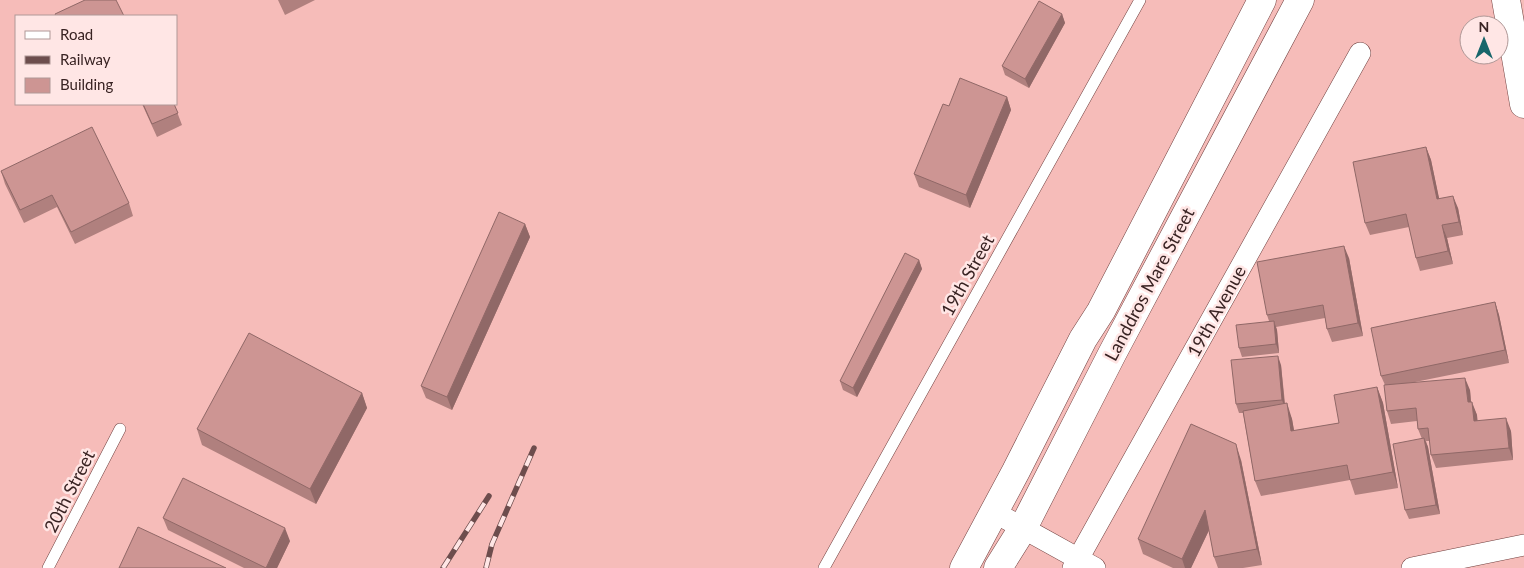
<svg xmlns="http://www.w3.org/2000/svg" width="1524" height="568" viewBox="0 0 1524 568" font-family="Lato,sans-serif">
<rect width="100%" height="100%" fill="#f6bcb9"/>
<g fill="none" stroke-linecap="round" stroke-linejoin="round">
<defs>
<path id="lane" d="M48 568 120 429
M824 568 1140 0"/>
<path id="street" d="M994 512 1095 568
M1073 568 1360 53
M1412 568 1524 545"/>
<path id="secondary" d="M1506 0 1524 104"/>
<path id="primary" d="M964 568 1016 471 1083 339 1101 311 1262 0
M998 568 1023 528 1112 354 1300 0"/>
</defs>
<use href="#lane" stroke="#70403f" stroke-width="12"/>
<use href="#street" stroke="#70403f" stroke-width="22"/>
<use href="#secondary" stroke="#70403f" stroke-width="29"/>
<use href="#primary" stroke="#70403f" stroke-width="29"/>
<use href="#lane" stroke="#fff" stroke-width="11"/>
<use href="#street" stroke="#fff" stroke-width="21"/>
<use href="#secondary" stroke="#fff" stroke-width="28"/>
<use href="#primary" stroke="#fff" stroke-width="28"/>
<defs>
<path id="rail" d="M443 568 489 496
M486 568 492 544 534 448"/>
</defs>
<use href="#rail" stroke="#6d4d4d" stroke-width="5.5"/>
<use href="#rail" stroke="#ffe6e5" stroke-width="4" stroke-dasharray="11" stroke-linecap="butt"/>
</g>
<path fill="#b0807e" d="M278 0H315L285 15Z
M1062 14 1065 23 1029 88 1005 75 1002 66Z
M1007 97 1011 110 970 208 919 187 914 174Z
M142 104H174L182 125 157 137Z
M1426 147 1431 160 1439 199 1458 208 1463 235 1447 238 1453 264 1420 271 1416 258 1409 227 1370 235 1365 223Z
M1 171 129 203 133 216 75 244 57 207 24 223 5 184Z
M525 224 530 237 452 410 426 398 421 386Z
M1349 258 1363 336 1332 342 1327 329 1325 318 1276 327 1277 330 1279 353 1242 357 1239 348 1269 321 1267 315Z
M919 260 922 269 857 397 843 390 840 381Z
M1495 302 1499 315 1509 363 1415 382 1470 390 1471 402 1477 415V421L1511 431 1513 460 1436 468 1431 455 1430 441H1426L1428 447 1440 514 1409 519 1405 510 1422 439 1418 429 1417 421 1391 424 1387 411 1385 385 1381 376Z
M1281 365 1285 403 1292 419 1294 431 1339 423 1377 387 1383 403 1398 488 1355 495 1350 480 1261 496 1255 481 1243 413H1239L1236 404Z
M362 393 367 408 316 504 202 445 197 429Z
M1241 460 1262 565 1243 568H1218L1214 557 1209 530 1191 568H1173L1143 554 1138 539Z
M163 518 290 541 277 568H244L168 530Z"/>
<path fill="#906867" d="M1062 14 1065 23 1029 88 1025 79Z
M1007 97 1011 110 970 208 966 195Z
M1426 147 1431 160 1442 212 1437 199Z
M1453 196 1458 208 1463 235 1459 222Z
M525 224 530 237 452 410 447 397Z
M1442 225 1447 238 1453 264 1448 251Z
M1344 246 1349 258 1363 336 1358 323Z
M919 260 922 269 857 397 853 388Z
M1495 302 1499 315 1509 363 1505 350Z
M1274 321 1277 330 1279 353 1276 344Z
M1278 356 1281 365 1285 409 1282 400Z
M1465 378 1470 390 1472 415 1468 402Z
M1377 387 1383 403 1398 488 1393 472Z
M362 393 367 408 316 504 310 489Z
M1472 402 1477 415 1479 434 1474 421Z
M1287 403 1292 419 1297 447 1291 431Z
M1506 418 1511 431 1513 460 1509 448Z
M1424 438 1428 447 1440 514 1436 505Z
M1236 444 1241 460 1262 565 1257 549Z
M1205 510 1211 526 1191 568H1185L1182 559Z
M285 528 290 541 277 568H266Z"/>
<path fill="#cd9593" stroke="#906867" d="M85 0H116L124 16H56L55 14Z
M1039 1 1062 14 1025 79 1002 66Z
M960 78 1007 97 966 195 914 174 943 104 949 106Z
M143 104H174L178 113 152 124Z
M92 127 129 203 71 232 52 195 20 210 1 171Z
M1426 147 1437 199 1453 196 1459 222 1442 225 1448 251 1416 258 1406 214 1365 223 1353 162Z
M499 212 525 224 447 397 421 386Z
M1344 246 1358 323 1327 329 1323 305 1267 315 1257 262Z
M905 253 919 260 853 388 840 381Z
M1495 302 1505 350 1381 376 1371 328Z
M1274 321 1276 344 1239 348 1236 325Z
M249 333 362 393 310 489 197 429Z
M1278 356 1282 400 1236 404 1231 360Z
M1465 378 1468 402H1472L1474 421 1506 418 1509 448 1431 455 1428 428 1418 429 1416 408 1387 411 1384 385Z
M1377 387 1393 472 1350 480 1347 465 1255 481 1243 411 1287 403 1291 431 1339 423 1334 395Z
M1191 424 1236 444 1257 549 1214 557 1205 510 1182 559 1138 539Z
M1424 438 1436 505 1405 510 1393 444Z
M183 478 285 528 266 568 163 518Z
M138 527 226 568H119Z"/>
<g text-anchor="middle" dominant-baseline="central" stroke-width="5" stroke-linejoin="round" paint-order="stroke">
<g font-size="18" fill="#392323" stroke="#ffe6e5">
<text transform="translate(967 275) rotate(-61)">19th Street</text>
<text transform="translate(1149 284) rotate(-62)">Landdros Mare Street</text>
<text transform="translate(1216 311) rotate(-61)">19th Avenue</text>
<text transform="translate(69 491) rotate(-63)">20th Street</text>
</g>
</g>
<rect x="15" y="15" width="162" height="90" fill="#ffe6e5" stroke="#b09897"/>
<rect x="25" y="31" width="25" height="8" fill="#ffffff" stroke="#b09897"/>
<text x="60" y="40" font-size="15" fill="#392323">Road</text>
<rect x="25" y="56" width="25" height="8" fill="#6d4d4d" stroke="#b09897"/>
<text x="60" y="65" font-size="15" fill="#392323">Railway</text>
<rect x="25" y="78" width="25" height="15" fill="#cd9593" stroke="#b09897"/>
<text x="60" y="90" font-size="15" fill="#392323">Building</text>
<g transform="translate(1484 40)"><circle r="24" fill="#ffe6e5" stroke="#b09897"/>
<path d="M0-4L9 19L0 12L-9 19Z" fill="#18666b"/>
<text y="-8" font-size="14" font-weight="bold" text-anchor="middle" fill="#392323">N</text>
</g>
</svg>
